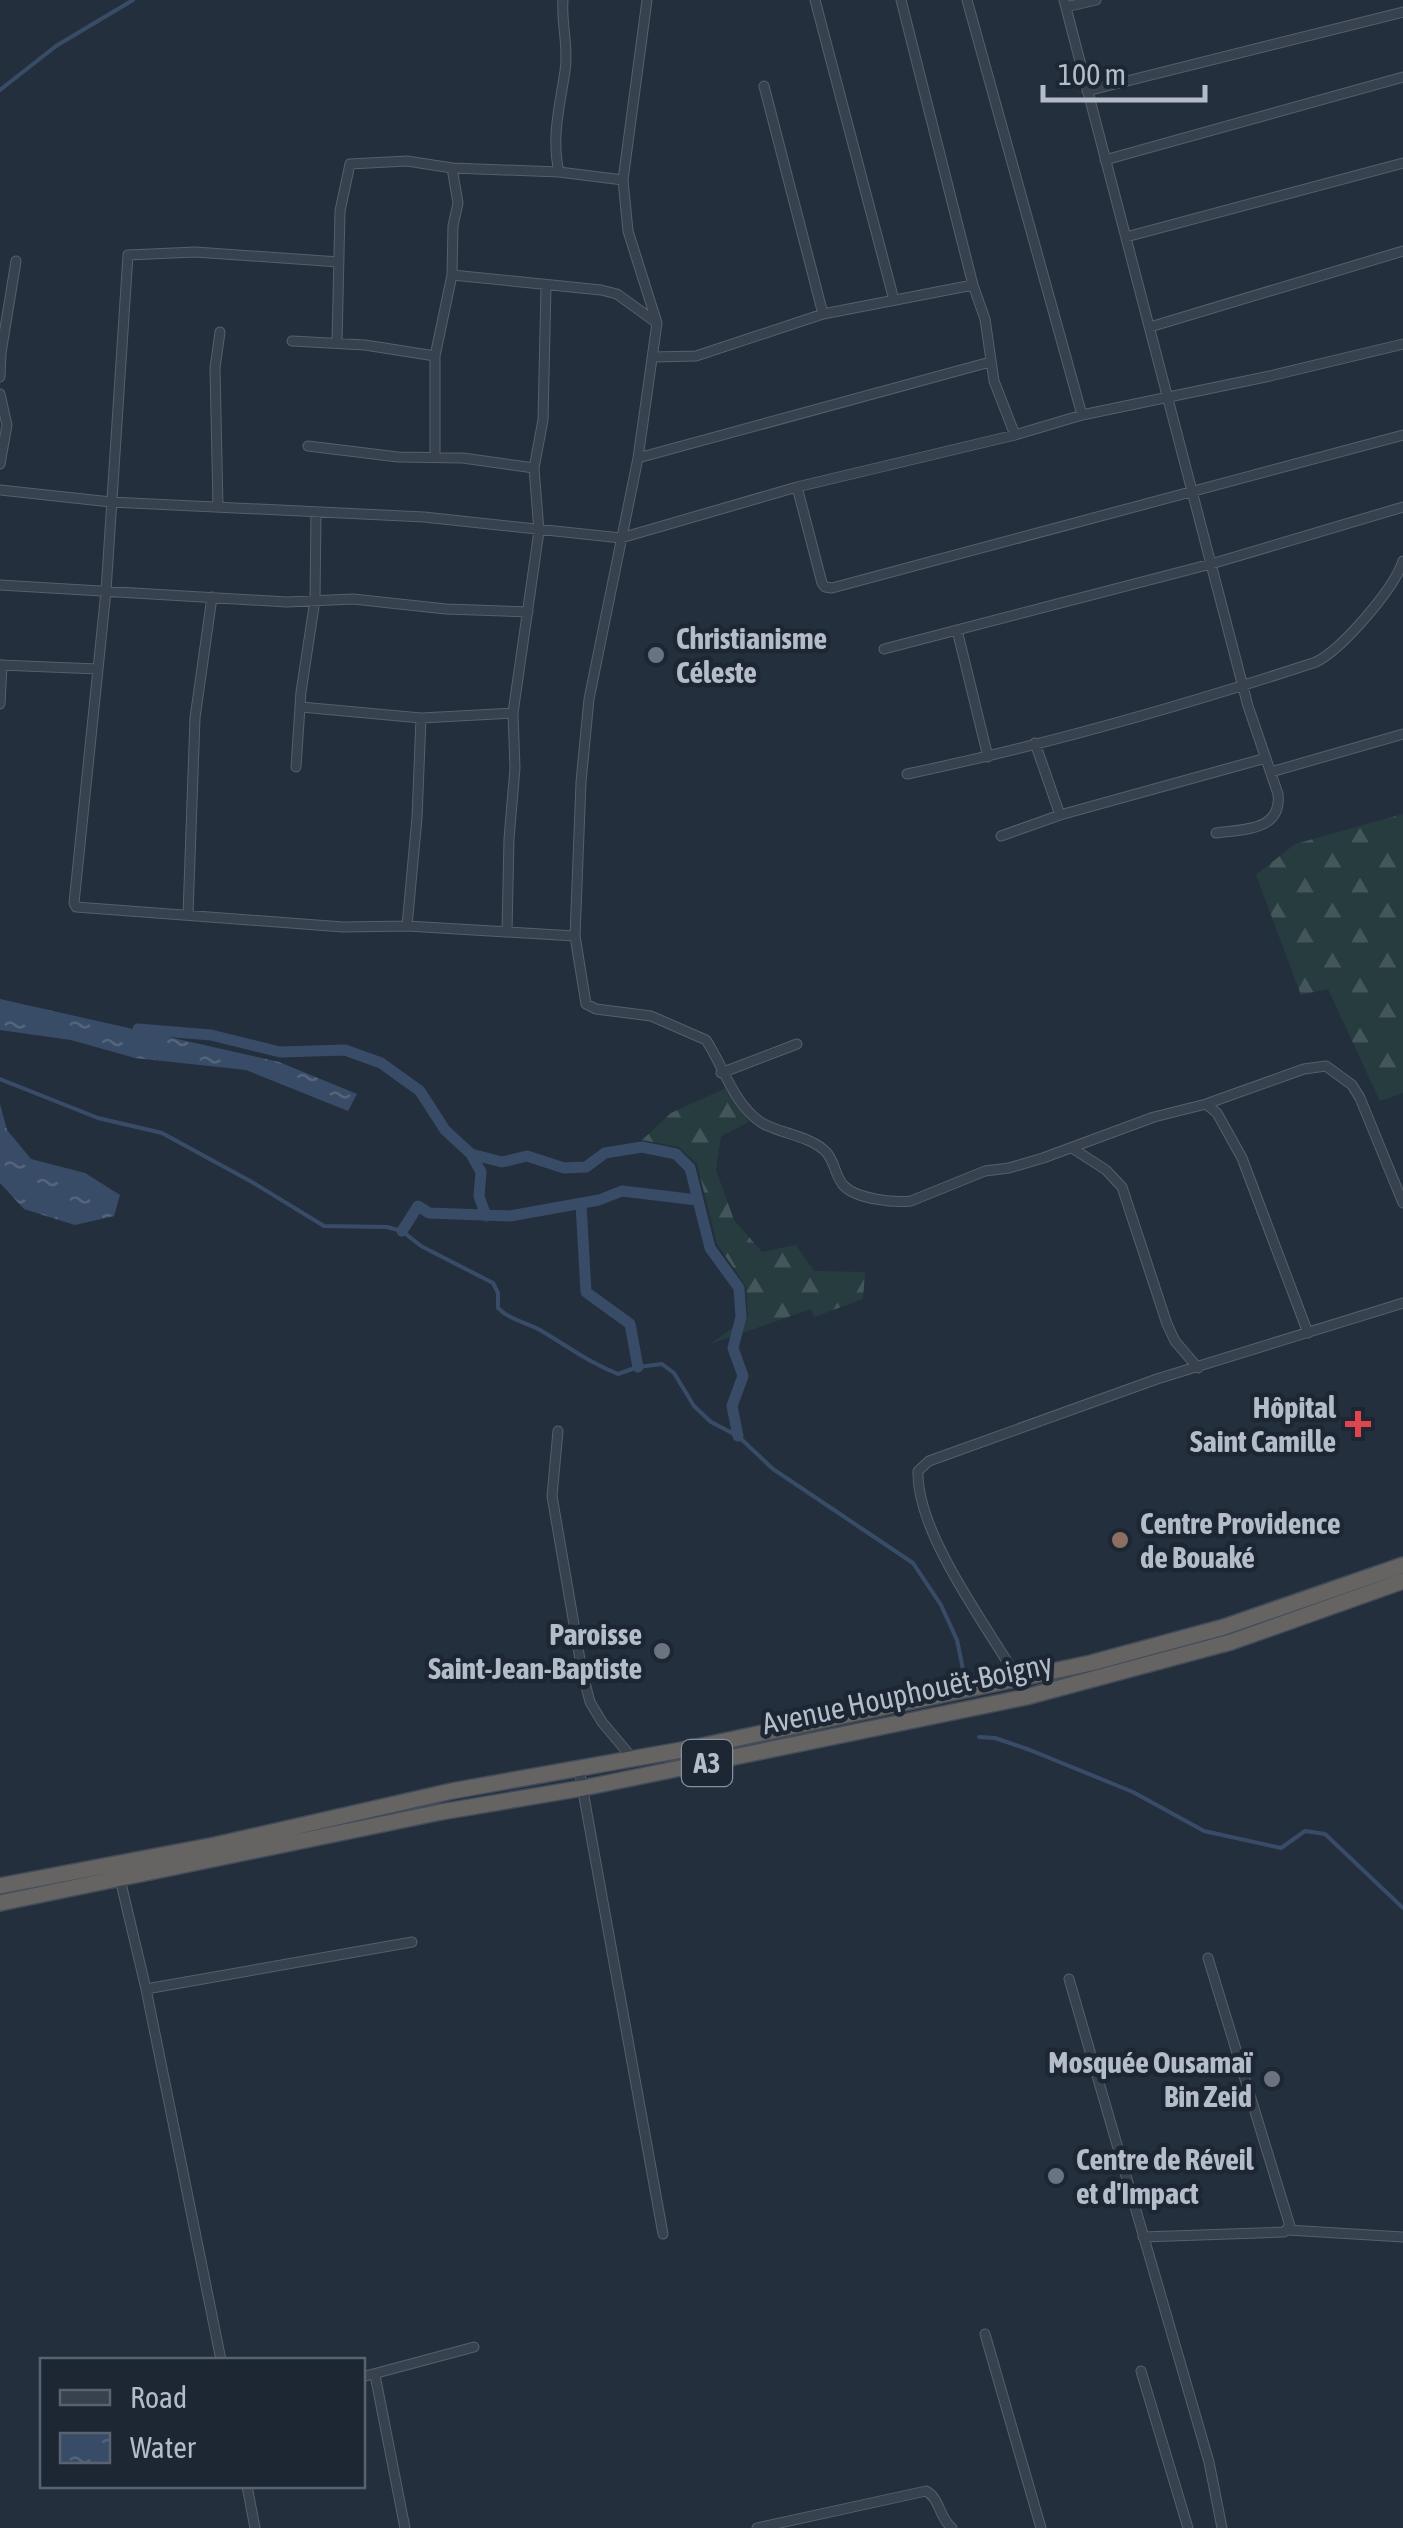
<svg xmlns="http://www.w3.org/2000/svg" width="1403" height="2528" viewBox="0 0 1403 2528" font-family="'Asap Condensed',sans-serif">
<defs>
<pattern id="forest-firs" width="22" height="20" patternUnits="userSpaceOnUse" patternTransform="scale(2.5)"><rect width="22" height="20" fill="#263c3f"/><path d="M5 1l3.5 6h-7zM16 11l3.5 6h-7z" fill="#435659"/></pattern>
<pattern id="water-ripples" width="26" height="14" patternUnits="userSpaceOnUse" patternTransform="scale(2.5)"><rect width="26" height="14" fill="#394c67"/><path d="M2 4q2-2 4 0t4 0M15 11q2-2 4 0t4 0" fill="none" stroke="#53647b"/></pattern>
</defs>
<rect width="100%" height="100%" fill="#242f3e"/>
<path fill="url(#forest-firs)" d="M1403 814V1093L1380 1101 1328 989 1301 995 1256 875 1295 844Z
M726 1088 749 1122 721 1136 716 1170 734 1220 762 1252 796 1245 814 1271 865 1272 863 1299 814 1317 811 1309 710 1344 748 1317 746 1286 717 1244 697 1164 679 1147 642 1140 671 1113Z"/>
<path fill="url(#water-ripples)" d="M0 999 279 1062 357 1094 348 1111 246 1070 135 1058 71 1040 0 1030Z
M0 1104 7 1130 31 1159 85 1173 120 1195 114 1216 75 1225 24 1209 0 1183Z"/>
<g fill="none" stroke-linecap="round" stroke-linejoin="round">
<path stroke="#394c67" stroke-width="4" d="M0 90 56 46 133 0
M0 1079 98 1118 162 1133 252 1182 324 1226 387 1227 402 1231 421 1246 493 1283 498 1293V1308C510 1320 525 1322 540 1330 569 1347 586 1361 618 1374L638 1367 662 1364 674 1373 694 1406 711 1422 738 1436 773 1469 913 1563 941 1605 957 1640 964 1674
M979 1737 995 1738 1030 1750 1133 1792 1204 1831 1281 1848 1305 1831 1325 1834 1403 1908"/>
<path stroke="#394c67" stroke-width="11" d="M138 1029 211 1035 280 1052 345 1050 381 1063 420 1091 445 1130 471 1154 481 1172 479 1196 486 1216
M471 1154 502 1162 527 1156 564 1168 586 1167 605 1153 642 1147 676 1154 690 1168 710 1248 739 1288 741 1317 733 1348 743 1376 732 1406 738 1436
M581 1204 586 1292 630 1324 638 1367
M402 1231 418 1206 429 1213 510 1216 599 1200 622 1191 697 1200"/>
<defs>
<path id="minor" d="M647 0 623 180 628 231 657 323 638 458 589 699 581 782 575 936 586 1004 596 1009 651 1016 706 1040C724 1067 733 1104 762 1123 781 1134 811 1136 826 1152 835 1161 835 1177 844 1186 857 1199 894 1203 911 1201L985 1171 1009 1168 1043 1158 1154 1117 1206 1104 1304 1069 1326 1066 1352 1085 1360 1098 1403 1203
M815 0 894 300
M901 0 973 285 985 319 994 381 1015 435
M967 0 1082 415
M1064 0 1248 706 1278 794C1282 831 1244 829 1216 833
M1066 7 1096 0
M764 86 823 314
M1087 91 1403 12
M1105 160 1403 77
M559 172C551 137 560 105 565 71 569 48 561 23 563 0
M1126 237 1403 163
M339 262 195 252 128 255 106 591 74 903 76 907 343 927 407 926 575 936
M452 275 601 290 617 294 657 323
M1150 327 1403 251
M292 341 365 345 435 356
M337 343 340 211 350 164 407 161 452 168 559 172 623 180
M654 357 696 356 823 314 973 285
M0 377 1 353 16 261
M0 394 7 425 0 464
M308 446 398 457 463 458 534 468
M435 455V356L452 275 453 226 458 203 452 168
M638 458 990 362
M797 487 822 583 825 587 832 588 1403 435
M0 490 111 502 424 517 621 538 797 487 1015 435 1082 415 1270 376 1403 344
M218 507 215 368 220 332
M0 585 287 602 353 599 446 609 528 612
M957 630 988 757
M884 649 1211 564 1403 507
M0 665 98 669
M0 704 2 665
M301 707 421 718 513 713
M1035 743 1060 815
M296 767 301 692 315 600 316 512
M1271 772 1403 734
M907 774C1046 745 1182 706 1316 662 1342 649 1394 589 1403 561
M1001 836 1060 815 1266 758
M188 915 195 718 212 597
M407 926 417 818 421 718
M507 932 509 839 515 768 513 713 539 531 534 468 543 420 546 286
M721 1073 797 1044
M1206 1104 1217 1113 1242 1158 1308 1333
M1072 1148 1106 1170 1122 1187 1167 1324 1175 1341 1198 1368
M558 1431 552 1496 582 1671 590 1702 602 1722 633 1759
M1018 1679C986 1625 916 1532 918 1471L929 1461 1157 1379 1403 1303
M579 1769 663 2234
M120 1879 146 1989 221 2360
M1069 1979 1209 2462 1222 2528
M146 1989 412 1942
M1288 2230 1403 2237
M1143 2237 1284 2232 1290 2226 1208 1958
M985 2334 1041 2528
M1141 2371 1188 2528
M375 2375 405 2528
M362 2377 474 2347
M247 2486 255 2528
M757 2528 926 2491C940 2498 939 2518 952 2528"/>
<path id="trunk" d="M0 1886 215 1845 452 1791 687 1749 1091 1663 1224 1627 1403 1565
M0 1903 441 1812 583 1788 1026 1697 1231 1642 1403 1581"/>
</defs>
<use href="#minor" stroke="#565f6c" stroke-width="11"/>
<use href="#trunk" stroke="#434c59" stroke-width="18"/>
<use href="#minor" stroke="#38414e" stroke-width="9"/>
<use href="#trunk" stroke="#656462" stroke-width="15"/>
</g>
<g fill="#6b7280" stroke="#1d2633" stroke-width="4">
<circle cx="656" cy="655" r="10"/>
<circle cx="662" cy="1651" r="10"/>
<circle cx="1272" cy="2079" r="10"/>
<circle cx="1056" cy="2176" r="10"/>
</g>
<path fill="#e0444e" stroke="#1d2633" stroke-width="4" d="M1353 1409h10v10h10v10h-10v10h-10v-10h-10v-10h10z"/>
<circle fill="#8d6e63" stroke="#1d2633" stroke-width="4" cx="1120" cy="1540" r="10"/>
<g text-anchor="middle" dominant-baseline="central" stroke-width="9" stroke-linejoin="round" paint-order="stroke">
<rect fill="#1d2633" stroke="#878f9c" stroke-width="2.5" x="682" y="1740" width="50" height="46" rx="8"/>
<g font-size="28" font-weight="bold" fill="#b4bcc9">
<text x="707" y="1763">A3</text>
</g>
<g font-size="30" font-weight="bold" fill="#b4bcc9" stroke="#1d2633" text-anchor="start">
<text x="676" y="638">Christianisme<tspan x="676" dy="34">Céleste</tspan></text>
<text x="1336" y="1407" text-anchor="end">Hôpital<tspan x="1336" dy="34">Saint Camille</tspan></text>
<text x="1140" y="1523">Centre Providence<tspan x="1140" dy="34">de Bouaké</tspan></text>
<text x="642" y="1634" text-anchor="end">Paroisse<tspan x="642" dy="34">Saint-Jean-Baptiste</tspan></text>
<text x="1252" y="2062" text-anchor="end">Mosquée Ousamaï<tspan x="1252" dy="34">Bin Zeid</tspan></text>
<text x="1076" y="2159">Centre de Réveil<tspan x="1076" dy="34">et d'Impact</tspan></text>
</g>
<g font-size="30" fill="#b4bcc9" stroke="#1d2633">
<text transform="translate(907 1693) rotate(-12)">Avenue Houphouët-Boigny</text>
</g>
</g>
<rect x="40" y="2358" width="325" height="130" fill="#1d2633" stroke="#59626f" stroke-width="2.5"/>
<rect x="60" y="2390" width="50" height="15" fill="#38414e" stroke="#59626f" stroke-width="2.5"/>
<text x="130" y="2408" font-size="30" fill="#b4bcc9">Road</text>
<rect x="60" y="2433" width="50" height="30" fill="url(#water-ripples)" stroke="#59626f" stroke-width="2.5"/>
<text x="130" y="2458" font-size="30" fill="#b4bcc9">Water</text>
<path d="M1043 85v15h162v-15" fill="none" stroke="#b4bcc9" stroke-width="5"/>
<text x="1058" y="85" font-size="30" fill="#b4bcc9" stroke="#1d2633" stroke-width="8" paint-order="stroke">100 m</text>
</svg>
